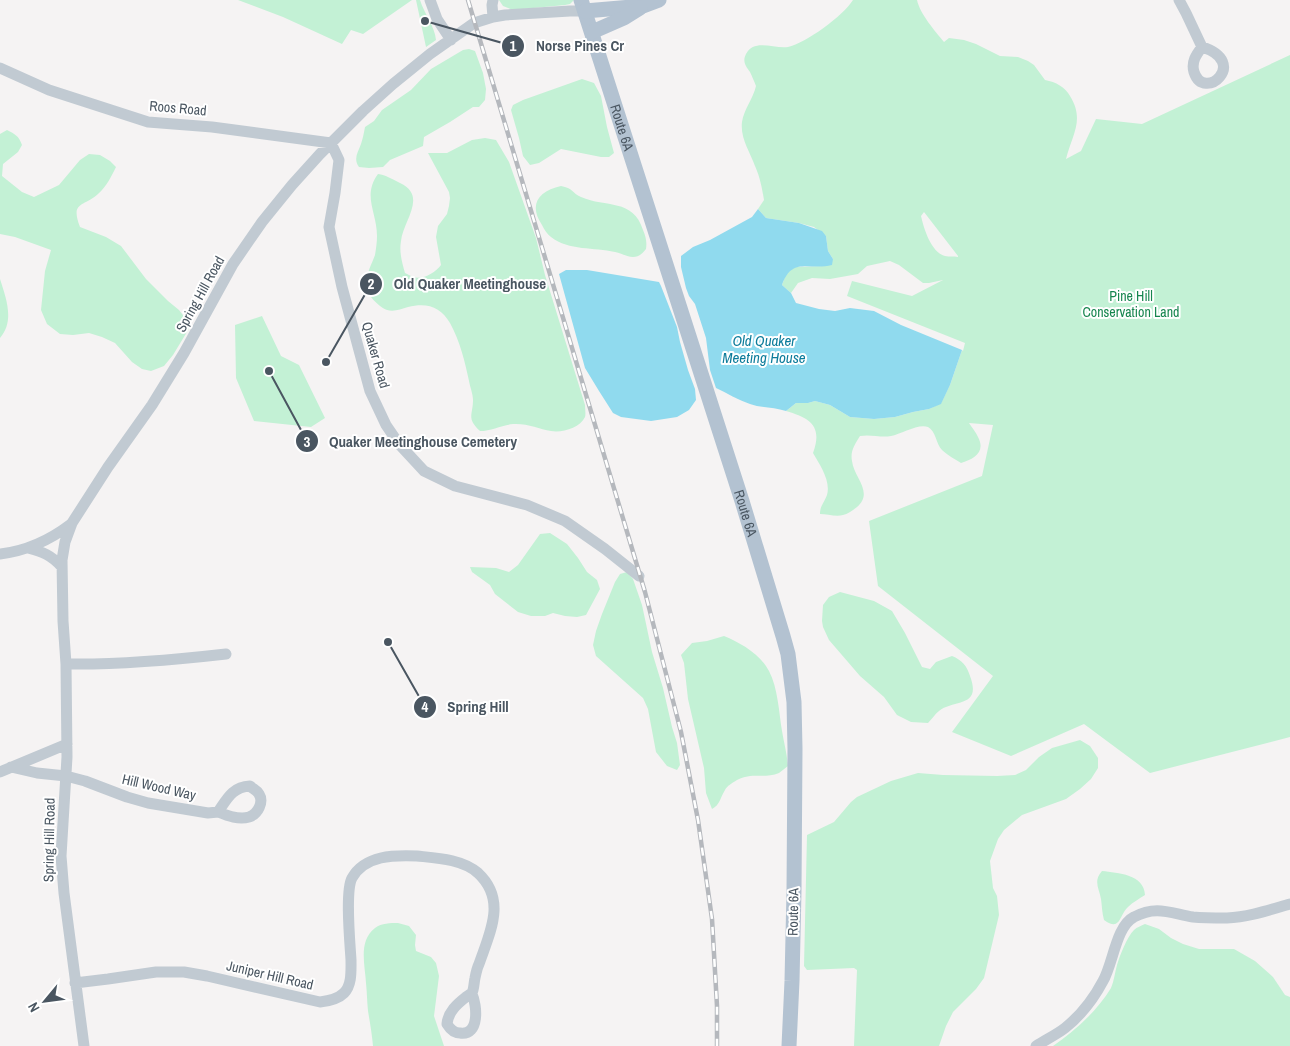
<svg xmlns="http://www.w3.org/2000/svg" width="1290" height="1046" viewBox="0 0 1290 1046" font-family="'Archivo Narrow',sans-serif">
<rect width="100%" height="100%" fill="#f5f3f3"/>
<path fill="#c3f1d5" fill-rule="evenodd" d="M238 0H412L363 34 351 30 342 44 283 17Z
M416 0H420C424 13 435 27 436 40L426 47Z
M499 0H574L570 4 565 5 513 10 503 6Z
M853 0H917C920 14 935 31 944 42L949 38 964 40 976 44 1000 56 1018 57 1028 61 1034 65 1045 80C1056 82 1065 87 1070 96 1085 120 1072 135 1066 159L1081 151 1096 119 1142 124 1290 55V737L1150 773 1084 724 1011 756 952 732 993 676 878 586 869 521 982 476 993 425 969 423C972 428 976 432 978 437 986 452 974 459 961 463 955 459 947 455 942 450 936 444 936 431 928 427 919 423 901 434 891 436 881 438 871 434 860 436 855 444 850 451 852 461 854 478 874 492 857 507 853 510 848 514 843 515 836 517 827 514 820 514 820 506 824 503 827 495 831 481 820 465 813 453 823 426 810 418 786 411L796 403H808L815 401 830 405 850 417 874 419 895 417 913 412 929 409 941 403 950 385 962 350 963 351 965 343 847 296 852 281 912 296 943 280 929 283H923L899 265 890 261 867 266 858 274 830 279 812 278 798 283 791 293 782 285 786 274 794 267 825 266 833 259 828 251 826 236 814 227 799 223 766 218 758 209 764 200C762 188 760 177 755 166 750 152 740 138 742 122 744 109 753 99 756 86 754 81 752 76 750 72 746 66 742 62 746 54 754 38 774 49 788 47 806 43 843 16 853 0ZM924 212 958 256V257C954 256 949 257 945 256 931 252 924 229 921 216Z
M469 49 475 51 483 73 486 89 485 100 479 107H473L450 122 424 137 423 146 390 160 383 167 369 168 359 167C353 159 358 152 361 144 363 138 364 132 365 127L374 121 382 110 411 90 431 69 463 50Z
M582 79 594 83 601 96 607 127 614 153 609 157H601L561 149 539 163 530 165 523 156 519 138 511 110 513 105 523 100Z
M7 130C15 134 19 136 22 145L18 152 3 164 2 176 22 192 34 197 59 185 80 160 89 154 100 155 110 161 116 167C111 177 107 186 98 194 84 207 70 201 80 227L106 237 121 246 146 279 168 301 179 310 186 319 190 327 173 355 164 366 151 371 142 369 132 362 115 343 102 337 89 333 73 335 60 334 47 324 41 310 45 271 51 250 15 237 0 234V134Z
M485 138 496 140 509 162 536 238 545 275 585 405C585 409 586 414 585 417 580 428 562 433 551 431 539 429 527 423 513 424 502 425 491 431 480 431 466 418 473 415 473 400 473 394 470 387 469 381 465 362 460 341 450 323 441 307 427 302 408 307 398 310 390 314 380 306 374 301 368 295 367 288 365 275 371 266 375 255 376 249 377 242 377 236 377 212 362 196 378 174 386 175 392 179 400 183 428 196 403 221 401 241 399 252 402 262 405 273 408 274 410 276 413 277 423 280 435 273 441 265L436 237 438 226 447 214 449 206 450 198 449 192 428 153H447L472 140Z
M561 186C573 188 572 193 581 197 606 208 633 198 643 230 646 237 647 242 646 249 643 253 639 257 633 257 627 257 621 253 615 252 594 247 569 251 551 237 547 234 544 229 542 225 528 204 539 191 561 186Z
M0 279C6 298 15 321 0 338Z
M262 316 281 356 299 365 325 418 311 427 254 421 236 378 235 325Z
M550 533 567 544 578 558 587 572 597 580 600 589 586 615 577 617 565 616 553 613 545 616H531L518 612 495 594 490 585 472 572 470 567 496 568 509 572 518 565 540 534Z
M627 572 633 579 642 605 652 652 663 688 672 727 677 743 680 765 677 770 667 766 656 752 648 709 643 698 596 656 593 645 596 631 602 614 615 582 620 574Z
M840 592 874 601 892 611 905 633 922 667 930 669 936 662 952 656C962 660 967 666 970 676 982 708 954 699 939 711 935 714 932 719 928 723L911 722 897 715 884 697 860 676 829 640 823 627 822 621 823 605 829 597Z
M724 636C741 643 760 654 769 671 778 688 779 713 782 731 784 743 787 754 788 766 785 768 782 771 779 773 765 779 751 772 737 780 732 783 727 786 725 790 720 798 720 805 712 809L706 793 704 768 688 699 684 663 681 655 692 643 707 641Z
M1080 740 1090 746 1098 758V768L1091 779 1080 789 1066 799 1022 815 1004 830 998 839 990 861 993 888 997 896 999 915 984 978 976 989 953 1012 946 1026 939 1046H854L857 970 854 968 807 970 804 966 807 835 834 822 851 802 857 797 891 781 918 773 943 775 997 776 1015 775 1026 770 1039 757 1052 748Z
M1102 871C1118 873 1144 874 1145 895 1139 899 1133 902 1128 907 1119 915 1121 932 1104 920 1102 913 1102 906 1101 899 1099 888 1093 881 1102 871Z
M398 923 409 926 416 935 415 945 416 951 431 957 436 963 439 976 434 1016 444 1046H373C372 1034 370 1023 368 1011 367 1002 367 992 366 983 365 965 358 941 375 928 382 923 390 923 398 923Z
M1145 924 1159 929 1171 938 1183 944 1199 949H1234L1255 961 1273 977 1285 995 1290 997V1046H1053C1075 1031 1097 1011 1111 988 1114 981 1115 972 1117 965 1120 955 1127 937 1134 930 1137 927 1141 926 1145 924Z"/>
<path fill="#90daee" d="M758 209 766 218 799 223 822 231 826 236 828 251 833 259 832 265C810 271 792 256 782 285L791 293 796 303 819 309 835 311 850 308 874 311 901 325 962 350 950 385 941 404 929 409 913 412 895 417 874 419 850 417 830 405 815 401 808 403H796L786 411C774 407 761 408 750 404 738 400 727 393 716 388L710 370 706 338 695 304 689 296 686 288 681 267V256L693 247 710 240 752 217Z
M566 270H587L659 282 661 286 677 327 680 342 688 370 695 389 696 400 689 410 677 417 651 421 621 417 613 413 599 391 585 368 559 274Z"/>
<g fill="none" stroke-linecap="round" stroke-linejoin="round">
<path stroke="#c1cad2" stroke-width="11" d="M430 0 437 19 451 40
M493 0 492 5 493 17
M1179 0 1186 13 1202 47
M1202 47C1250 62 1204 103 1194 72 1191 62 1196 55 1202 47Z
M0 68 49 90 148 122 212 127 331 143 339 160 335 193 329 227 342 287 370 391 386 425 399 444 424 471 455 486 527 505 565 521 605 549 639 576
M28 548C43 552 51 555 62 567
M0 554C26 551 50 540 71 524
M66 664C120 665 173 660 226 654
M11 767 37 773 66 776 85 781 127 797 148 803 208 813 218 812
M0 772 67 744
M250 786C253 789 257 790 259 794 264 802 258 814 249 817 239 820 228 816 218 812 227 799 232 787 250 786Z
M75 983 108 979 156 972H184L207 976 320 1002C329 1001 338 999 344 993 352 985 351 971 351 960 350 943 345 891 352 878 365 855 394 855 417 856 436 858 462 859 478 873 507 900 490 932 479 964 477 968 476 973 475 978 474 982 474 989 472 993 471 994 467 996 466 997 457 1004 448 1012 447 1024 450 1029 454 1033 460 1033 480 1036 477 1005 472 994
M84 1046 64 893 61 856 67 757 66 664 63 621 62 560 65 542 72 523 108 467 152 405 184 353 233 264 262 222 292 185 320 154 363 111 393 84 430 54 474 23 493 17 505 15 570 11H585
M1036 1046C1045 1040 1056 1035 1065 1028 1080 1016 1094 998 1103 981 1113 964 1116 926 1134 917 1156 905 1170 913 1193 917 1203 918 1216 918 1227 918 1249 917 1269 910 1290 904"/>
<g stroke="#b3c2d1" stroke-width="15">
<path id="s1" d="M581 0 742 501 783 636 788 654 794 702 795 749 794 891 792 981 789 1046"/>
<path d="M585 11 643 6 659 0"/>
<path d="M592 32 624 18 640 8"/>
</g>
<defs>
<path id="rail" d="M468 0 645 592 681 732 698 820 712 919 717 1006V1046"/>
</defs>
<use href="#rail" stroke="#b5b8bd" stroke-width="4.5"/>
<use href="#rail" stroke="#fff" stroke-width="2.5" stroke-dasharray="8" stroke-linecap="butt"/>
</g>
<g text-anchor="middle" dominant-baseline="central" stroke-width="4" stroke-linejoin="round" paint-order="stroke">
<g font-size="14" fill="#4a5661" stroke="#fff">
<text transform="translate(178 108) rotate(5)">Roos Road</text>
<text stroke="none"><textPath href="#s1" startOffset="134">Route 6A</textPath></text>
<text transform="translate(200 294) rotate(-61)">Spring Hill Road</text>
<text transform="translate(376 355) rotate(74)">Quaker Road</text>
<text stroke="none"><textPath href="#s1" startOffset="539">Route 6A</textPath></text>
<text transform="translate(159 787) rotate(13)">Hill Wood Way</text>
<text transform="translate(49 840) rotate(-89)">Spring Hill Road</text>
<text transform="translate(793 912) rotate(-89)">Route 6A</text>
<text transform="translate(270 975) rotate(13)">Juniper Hill Road</text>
</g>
<g font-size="14" fill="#17864f" stroke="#fff">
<text x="1131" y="296">Pine Hill<tspan x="1131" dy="16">Conservation Land</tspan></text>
</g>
<g font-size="15" font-style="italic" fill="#0c7c9b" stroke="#fff">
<text x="764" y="340">Old Quaker<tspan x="764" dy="17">Meeting House</tspan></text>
</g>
</g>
<path fill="none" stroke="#4a5661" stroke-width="2" d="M425 21L513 46M326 362L371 284M269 371L307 441M388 642L425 707"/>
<g fill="#4a5661" stroke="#fff" stroke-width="2">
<circle cx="425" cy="21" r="5"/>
<circle cx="326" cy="362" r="5"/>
<circle cx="269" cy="371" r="5"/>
<circle cx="388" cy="642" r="5"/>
<circle cx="513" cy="46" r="12"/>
<circle cx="371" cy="284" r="12"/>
<circle cx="307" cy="441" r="12"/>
<circle cx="425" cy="707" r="12"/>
</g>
<g font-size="15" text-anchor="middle" font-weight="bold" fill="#fff">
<text x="513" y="51">1</text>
<text x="371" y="289">2</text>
<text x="307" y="447">3</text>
<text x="425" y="712">4</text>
</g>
<g font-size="15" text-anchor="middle" font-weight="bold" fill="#4a5661" stroke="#fff" stroke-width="4" stroke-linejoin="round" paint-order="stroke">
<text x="580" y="51">Norse Pines Cr</text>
<text x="470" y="289">Old Quaker Meetinghouse</text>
<text x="423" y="447">Quaker Meetinghouse Cemetery</text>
<text x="478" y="712">Spring Hill</text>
</g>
<g transform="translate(45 1001) rotate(241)" stroke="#ffffff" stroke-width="4" paint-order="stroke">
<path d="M0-4L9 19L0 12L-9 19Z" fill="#4a5661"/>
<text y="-8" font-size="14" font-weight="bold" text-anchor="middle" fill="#4a5661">N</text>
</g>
</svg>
